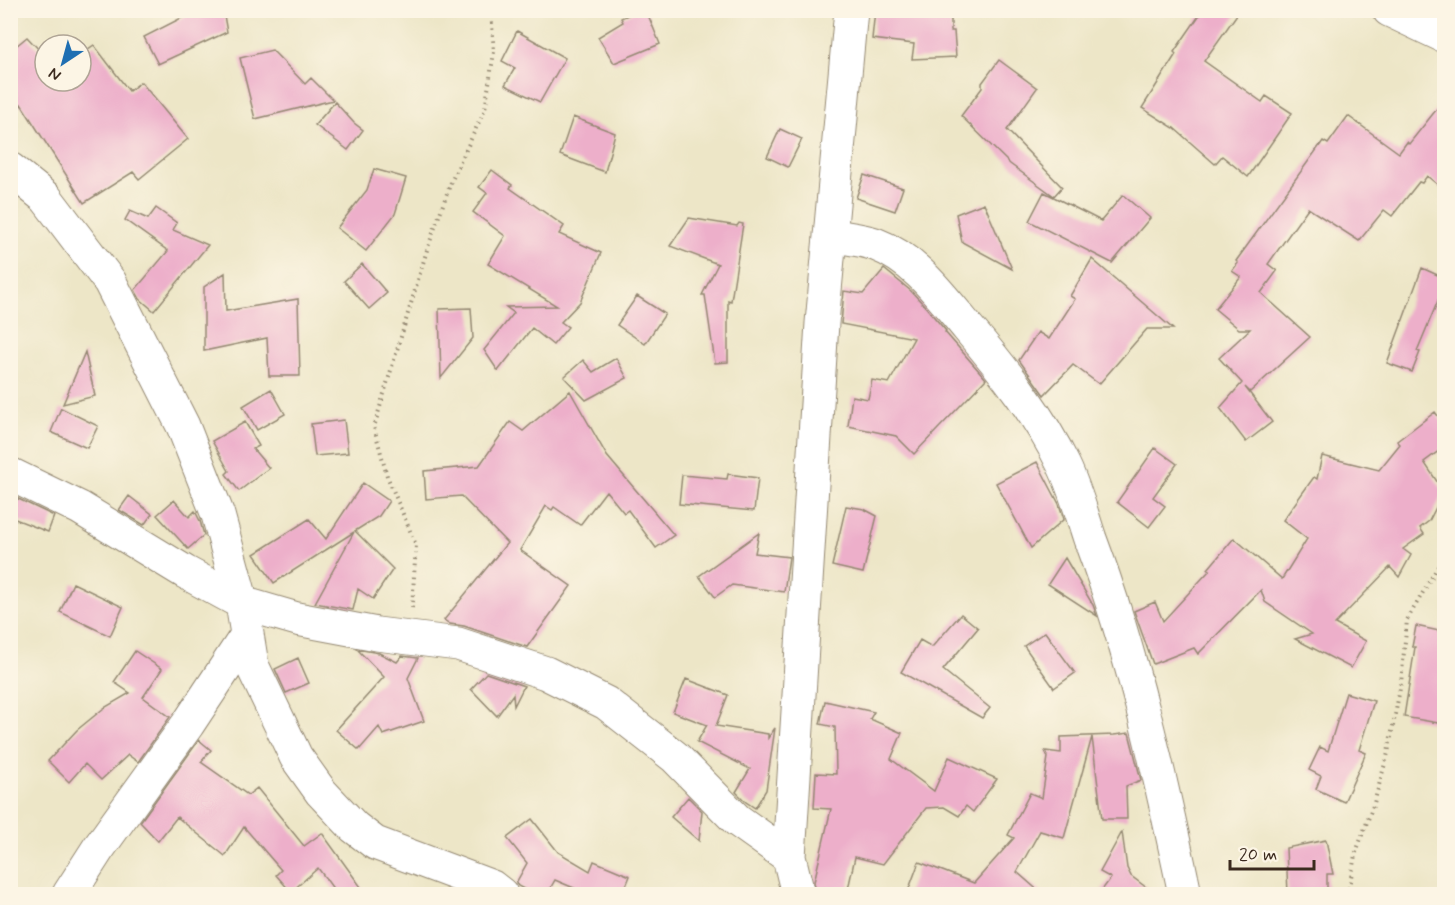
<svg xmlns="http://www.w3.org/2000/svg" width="1455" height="905" viewBox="0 0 1455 905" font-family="Mynerve,sans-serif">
<rect width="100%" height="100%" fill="#fcf5e5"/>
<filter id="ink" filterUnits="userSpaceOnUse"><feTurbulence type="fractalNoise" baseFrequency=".0167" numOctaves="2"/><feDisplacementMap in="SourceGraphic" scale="12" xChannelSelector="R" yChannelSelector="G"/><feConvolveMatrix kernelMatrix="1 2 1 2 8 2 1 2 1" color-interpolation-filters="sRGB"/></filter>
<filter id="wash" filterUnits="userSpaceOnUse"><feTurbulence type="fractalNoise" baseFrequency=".008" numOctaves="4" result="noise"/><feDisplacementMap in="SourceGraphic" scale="24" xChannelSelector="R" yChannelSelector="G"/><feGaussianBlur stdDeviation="1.35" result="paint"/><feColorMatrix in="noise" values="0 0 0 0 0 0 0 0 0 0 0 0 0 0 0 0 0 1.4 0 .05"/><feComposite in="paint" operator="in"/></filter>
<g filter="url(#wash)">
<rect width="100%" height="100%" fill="#ede6c7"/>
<g id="blocks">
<path fill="#edafca" d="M197 10H223L227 32 158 64 144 37Z
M639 10H646L660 44 614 63 598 37 623 22 621 18Z
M875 10H951V31H954L956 57 912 59 914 44 872 39Z
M1203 10H1240L1204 61 1262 102 1266 96 1292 113 1248 177 1222 156 1215 164 1174 128 1142 108 1176 54 1174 52Z
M517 31 565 58 540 102 505 85 515 68 502 61Z
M27 37 45 56V81H81V54L94 45 129 91 141 82 188 139 139 179 133 172 84 203 21 104 10 114V51Z
M272 50 305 84 311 78 333 100 255 119 240 58Z
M999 60 1037 88 1007 130 1062 187 1054 196 1010 164 961 116 982 88V83Z
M1444 100V190L1427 176 1422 183 1419 182 1392 216 1384 210 1359 241 1308 208 1268 264 1277 271 1261 293 1310 337 1250 392 1245 387 1272 422 1246 442 1220 408 1242 383 1219 358 1250 329H1239L1215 309 1241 277 1232 271 1238 263 1236 261 1323 141 1328 144 1348 116 1399 153 1407 142 1409 144Z
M335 102 354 123 363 130 348 150 315 125Z
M573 117 615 133 605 172 560 155Z
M780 129 802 139 788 167 767 157Z
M374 169 406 178 395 214 366 251 337 228 367 190Z
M492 170 512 185 510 188 564 226 559 234 601 253 580 302 561 322 568 327 553 345 532 328 498 371 484 350 514 313 506 307 557 306 488 264 505 236 473 212 487 193 479 187Z
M864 175 903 188 895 211 856 198Z
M1044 192 1101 221 1123 195 1150 218 1112 263 1029 221Z
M984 203 1012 269 962 242 956 214Z
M156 208 177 223 173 230 208 245 154 311 140 299 135 290 168 251 125 220 130 211 148 219Z
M689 218 737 226 739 223 743 224 731 301 728 300V362L715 363 705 295H702L718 264 670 246Z
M1092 259 1173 329H1147L1099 384 1073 365 1044 395 1019 360 1038 332 1049 339 1075 299 1070 296Z
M362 264 387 293 369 309 344 281Z
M1422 268 1444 278V286L1417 351 1420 352 1412 372 1387 363Z
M884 269 911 291 923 304 946 331 945 332 986 379 914 454 896 436 848 426 852 396 868 399 872 380 889 383 914 338 841 324 844 291 863 294Z
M225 273 226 311 298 299 300 376H269L267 338 204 351V287Z
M637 296 665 314 645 344 617 325Z
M471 308 473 338 441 378 439 309Z
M85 352 95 396 63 404Z
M616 358 627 378 586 400 564 377 583 360 593 372Z
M271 389 285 414 257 430 243 406Z
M570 391 607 456 674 535 656 548 628 510 624 513 606 491 580 525 554 507 552 510 546 506 520 550 571 586 527 647 464 626 450 624 444 620 507 543 461 496 426 499 424 471 479 466 510 422 523 431Z
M61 408 98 426 87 448 51 432Z
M1435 412 1444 424V447L1424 462 1444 492 1429 521 1420 528 1424 534 1403 549 1411 555 1399 577 1390 567 1335 624 1366 641 1351 668 1295 639 1312 634 1265 602 1261 590 1198 654 1194 648 1153 664 1134 611 1155 602 1163 621 1210 570 1208 569 1234 538 1282 579 1307 539 1283 520 1314 477 1317 479 1322 456 1379 470 1400 444 1397 441Z
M344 420 348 453 315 456 311 424Z
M245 422 259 446 253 449 269 468 239 491 226 474 229 471 212 441Z
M1155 448 1177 464 1153 497 1165 506 1149 527 1117 502Z
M1037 462 1059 504 1064 519 1031 548 996 483Z
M728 474 758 478 754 511 679 504 682 475 727 479Z
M363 483 389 501 379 516 355 531 393 569 373 599 358 589 353 610 315 603 354 532 274 583 254 554 309 519 326 539Z
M10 495 54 516 48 532 10 517Z
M129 496 152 514 144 525 119 510Z
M174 500 189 517 195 511 200 521 204 535 188 549 157 515Z
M846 506 864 509 877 516 863 573 832 566Z
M759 533 755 553 789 557 784 592 732 585 715 597 699 576Z
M1065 558 1093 605 1097 616 1048 584Z
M73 583 123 607 110 636 60 612Z
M961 614 978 628 943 670 990 708 982 718 901 672 920 640 932 647Z
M1416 626 1444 632V724L1404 717 1415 647H1412Z
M1045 632 1075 673 1054 688 1024 646Z
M357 649 379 653 397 662 402 656 418 658 408 678 424 721 383 735 379 727 359 750 336 730 384 677Z
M135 651 162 669 143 697 170 717 138 762 128 755 101 780 85 764 69 782 48 761 77 730 104 708 130 693 114 682Z
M298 658 309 683 286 693 275 669Z
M486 673 524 686 514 706 513 694 497 716 471 689Z
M686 679 728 695 716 726 768 734V738L775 728 766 790 755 808 746 802 736 792 750 769 697 742 707 725 673 712Z
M1346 693 1374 701 1359 750 1366 753 1344 802 1316 789 1321 776 1309 770 1320 747 1328 751Z
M825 701 874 712 870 719 902 733 891 759 934 791 949 757 997 779 973 812 966 806 959 816 944 807 926 808 883 864 855 857 847 894 816 893 814 882 831 809 814 808 816 773 836 774 835 727 820 724Z
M1129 733 1141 780 1126 786 1127 819H1102L1092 737 1064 838 1040 831 1017 872 1042 894H907L919 862 974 883 1014 838 1008 835 1030 793 1042 798 1048 757 1045 751 1061 753V737L1114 735Z
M199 740 211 750 201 762 248 795 257 788 304 846 322 833 366 894H337L318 868 291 892 276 875 281 870 244 827 225 856 177 817 158 841 140 822Z
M688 797 702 811 699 841 671 817Z
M532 819 558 852 590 871 594 861 630 876 624 891 631 894H580L581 891 555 880 547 894H533L518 886 516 883 527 863 507 838Z
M1122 832 1127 868 1131 876 1155 894H1099L1111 878 1100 872Z
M1326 840 1333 874H1327V894H1288L1286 848Z"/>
</g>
</g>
<g filter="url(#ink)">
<use href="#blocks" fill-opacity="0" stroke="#948872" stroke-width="1.5"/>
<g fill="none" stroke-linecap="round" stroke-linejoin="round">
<defs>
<path id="minor" d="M1389 10 1444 36
M10 169 46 198 110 282 183 426 218 515 242 603 252 665 296 757 321 792 354 827 375 843 492 887 501 894
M830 235C844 238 861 239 875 244 915 259 941 296 968 328 1004 370 1040 416 1064 466 1075 489 1082 515 1090 539 1133 654 1160 775 1185 894
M10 474 80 508 185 572 242 603 297 619 377 634 458 644 546 673 606 703 675 757 737 820 789 857
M69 894 98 849 188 724 247 635
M798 894 789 857 822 323 851 10"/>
</defs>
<use href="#minor" stroke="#948872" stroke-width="35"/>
<path stroke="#948872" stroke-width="4" stroke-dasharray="1.5 4.5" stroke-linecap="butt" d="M412 608 416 545 387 476 374 427 427 250 451 182 485 109 494 52 491 10
M1348 894 1355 855 1374 803 1388 753 1401 683 1407 620 1444 556"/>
<use href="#minor" stroke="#fff" stroke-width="33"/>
</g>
</g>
<rect width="1455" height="905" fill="none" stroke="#fcf5e5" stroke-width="36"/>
<g transform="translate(63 63) rotate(216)"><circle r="28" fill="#fcf5e5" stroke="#afa495" stroke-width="1.5"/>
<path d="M0-4.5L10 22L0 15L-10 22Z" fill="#1f6fb2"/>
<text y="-9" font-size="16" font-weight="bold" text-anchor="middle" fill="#3b2a1e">N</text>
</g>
<path d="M1230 860v9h84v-9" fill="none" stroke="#3b2a1e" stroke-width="3"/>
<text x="1239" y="860" font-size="18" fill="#3b2a1e" stroke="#fcf5e5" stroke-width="4.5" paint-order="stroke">20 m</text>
</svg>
